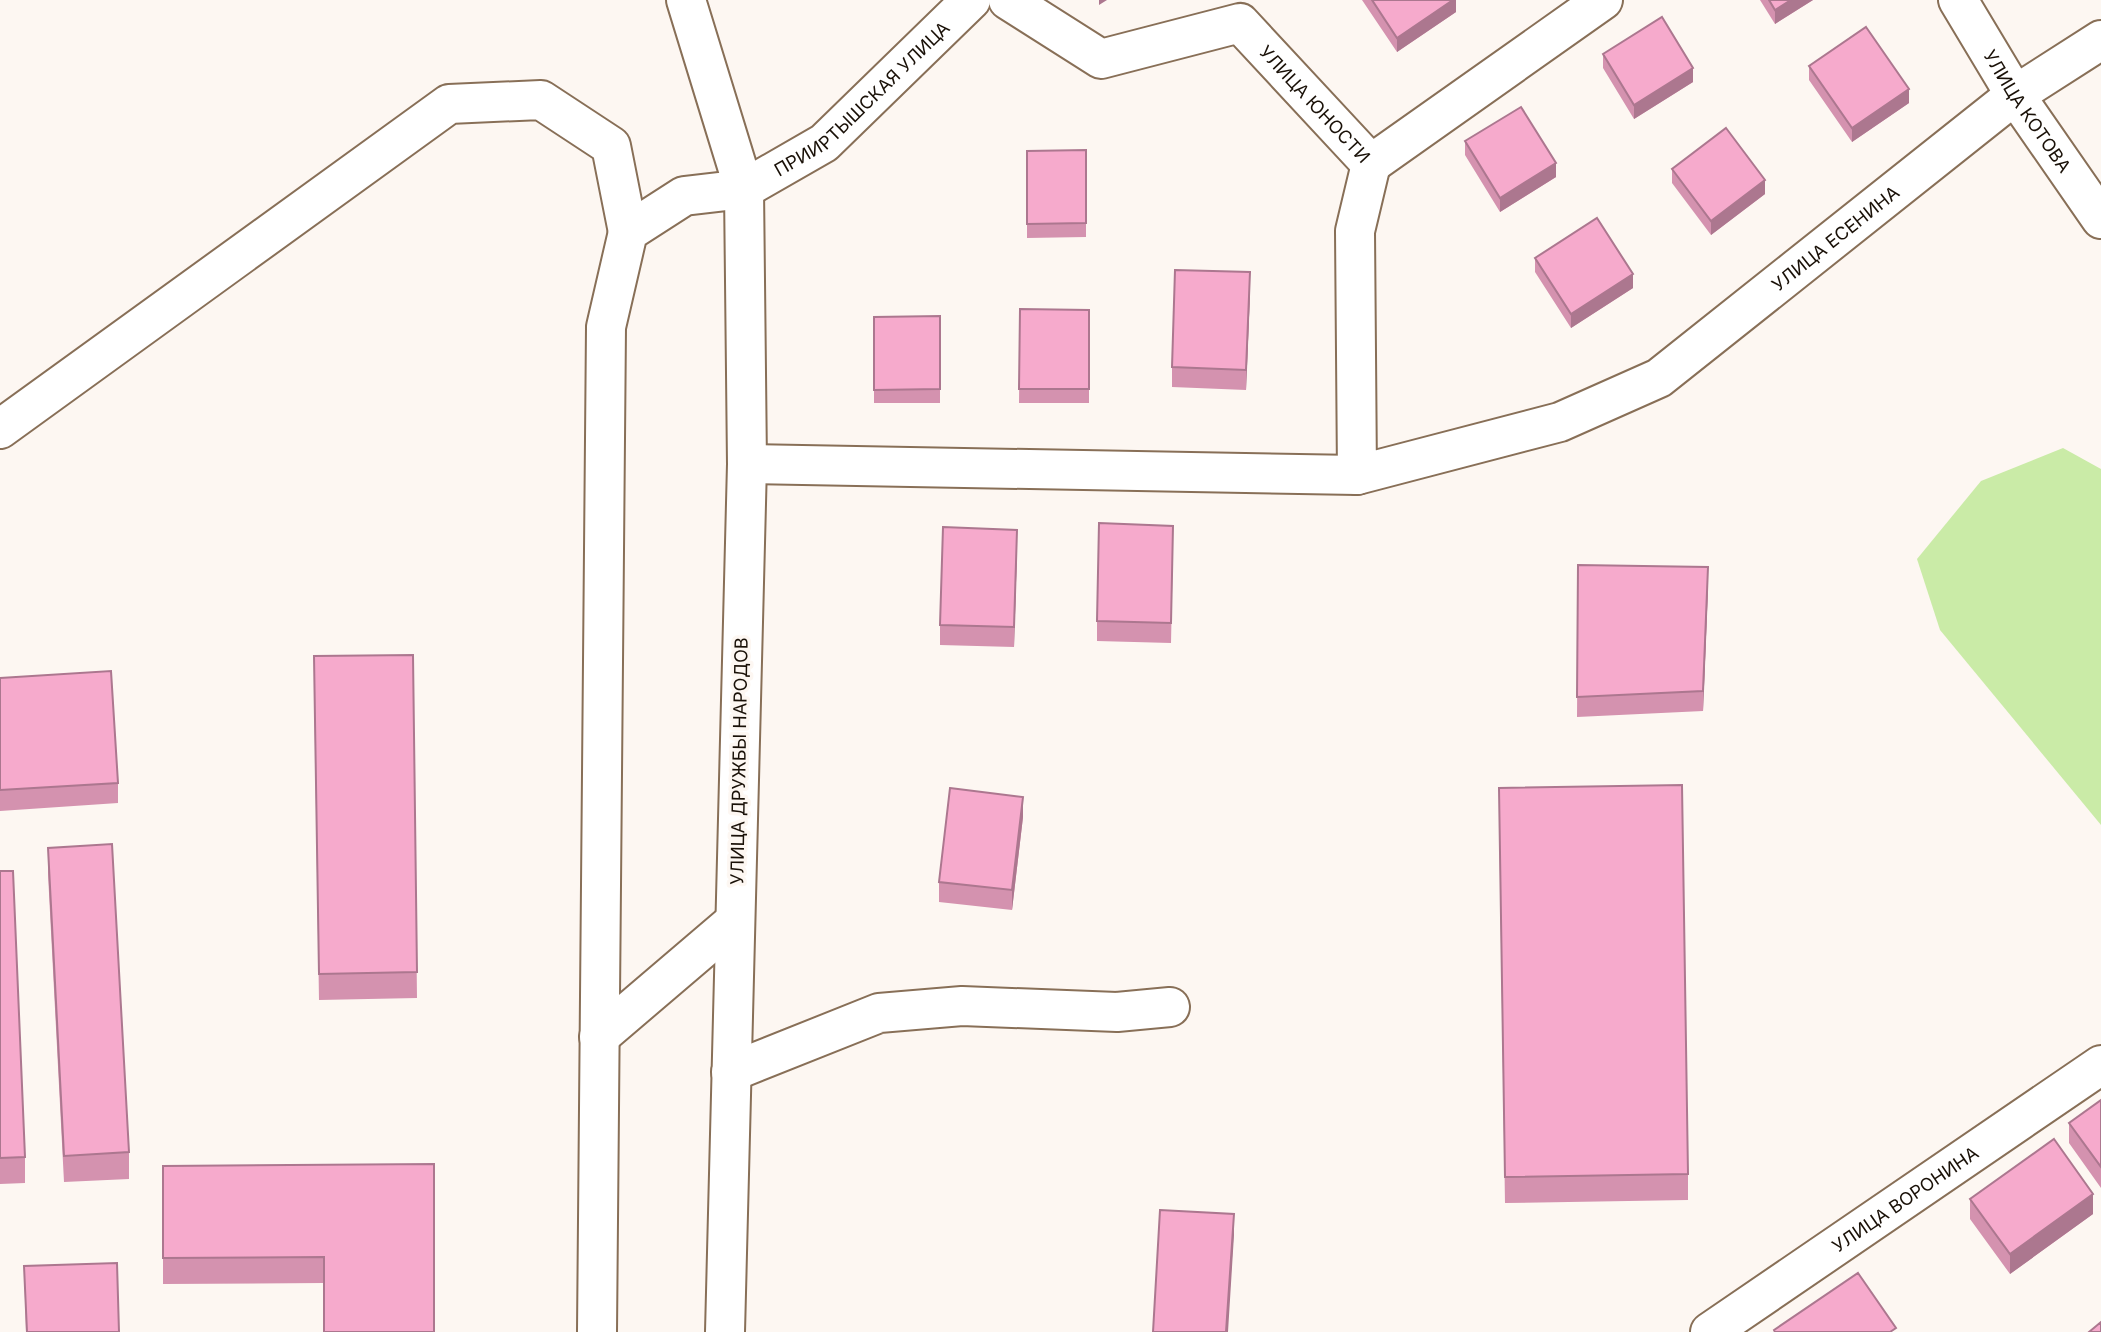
<svg xmlns="http://www.w3.org/2000/svg" width="2101" height="1332" viewBox="0 0 2101 1332" font-family="Inter,sans-serif">
<rect width="100%" height="100%" fill="#fdf7f2"/>
<path fill="#caeba7" d="M2063 448 2101 469V825L1940 630 1917 559 1981 481Z"/>
<g fill="none" stroke-linecap="round" stroke-linejoin="round">
<defs>
<g id="minor">
<path d="M686 0 744 189 747 464 725 1332"/>
<path id="s1" d="M1008 0 1101 59 1240 23 1371 164 1603 0"/>
<path id="s2" d="M1958 0 2015 95 2101 219"/>
<path id="s3" d="M1371 164 1355 231 1357 475 1560 422 1659 378 2015 95 2101 40"/>
<path d="M0 429 449 104 541 100 611 146 628 232"/>
<path d="M747 464 1357 475"/>
<path d="M599 1037 735 921"/>
<path d="M731 1072 879 1013 962 1006 1117 1012 1170 1007"/>
<path id="s4" d="M597 1332 606 327 628 232 684 196 744 189 824 143 971 0"/>
<path id="s5" d="M1710 1332 2101 1065"/>
</g>
</defs>
<use href="#minor" stroke="#886f57" stroke-width="42"/>
<use href="#minor" stroke="#fff" stroke-width="38"/>
</g>
<path fill="#d492af" d="M1362 0H1456V12L1397 52Z
M1760 0H1813L1775 24Z
M1603 54 1693 82 1634 119 1603 68Z
M1809 66 1909 103 1852 142 1809 80Z
M1465 141 1556 177 1500 212 1465 155Z
M1086 150V237L1027 238V151Z
M1672 169 1765 194 1711 235 1672 183Z
M1535 258 1633 288 1571 328 1535 272Z
M1250 293 1246 390 1172 387V367Z
M1020 309 1089 310V403H1019Z
M940 316V403H874V317Z
M1173 546 1171 643 1097 641V621Z
M1017 550 1014 647 940 645V625Z
M1578 565 1708 587 1703 711 1577 717Z
M413 655 417 998 319 1000 314 682Z
M0 678 118 783V803L0 811Z
M1499 814 1688 1174V1200L1505 1203Z
M1023 817 1012 910 939 902V882Z
M48 848 129 1152V1179L64 1182 48 874Z
M0 871 25 1157V1183L0 1184Z
M2101 1100V1188L2069 1143V1123Z
M434 1164 324 1283 163 1284V1166Z
M1970 1199 2093 1214 2010 1274 1970 1219Z
M24 1266 119 1332H26Z"/>
<path fill="#ac778f" d="M1099 0H1107L1099 5Z
M1453 0H1456V12L1397 52V38Z
M1791 0H1813L1775 24V10Z
M1693 68V82L1634 119V105Z
M1909 89V103L1852 142V128Z
M1556 163V177L1500 212V198Z
M1765 180V194L1711 235V221Z
M1250 272V293L1246 390V370Z
M1633 274V288L1571 328V314Z
M1017 530V550L1014 647V627Z
M1708 567V587L1703 711V691Z
M1023 797V817L1012 910V890Z
M2093 1194V1214L2010 1274V1254Z
M1234 1214V1235L1228 1332H1226Z"/>
<path fill="#f6aacc" stroke="#ac778f" stroke-width="2" d="M1372 0H1453L1397 38Z
M1769 0H1791L1775 10Z
M1662 17 1693 68 1634 105 1603 54Z
M1866 27 1909 89 1852 128 1809 66Z
M1521 107 1556 163 1500 198 1465 141Z
M1726 128 1765 180 1711 221 1672 169Z
M1086 150V223L1027 224V151Z
M1597 218 1633 274 1571 314 1535 258Z
M1175 270 1250 272 1246 370 1172 367Z
M1020 309 1089 310V389H1019Z
M940 316V389L874 390V317Z
M1099 523 1173 526 1171 623 1097 621Z
M943 527 1017 530 1014 627 940 625Z
M1578 565 1708 567 1703 691 1577 697Z
M413 655 417 972 319 974 314 656Z
M111 671 118 783 0 790V678Z
M1682 785 1688 1174 1505 1177 1499 788Z
M950 788 1023 797 1012 890 939 882Z
M112 844 129 1152 64 1156 48 848Z
M0 871H13L25 1157 0 1158Z
M2101 1100V1167L2069 1123Z
M2054 1139 2093 1194 2010 1254 1970 1199Z
M434 1164V1332H324V1257L163 1258V1166Z
M1160 1210 1234 1214 1226 1332H1153Z
M117 1263 119 1332H27L24 1266Z
M1858 1273 1896 1328 1890 1332H1775L1774 1330Z
M2101 1322V1332H2089Z"/>
<g text-anchor="middle" dominant-baseline="central" stroke-width="7" stroke-linejoin="round" paint-order="stroke">
<g font-size="18" fill="#191007" stroke="#fdf7f2">
<text stroke="none"><textPath href="#s4" startOffset="1379">ПРИИРТЫШСКАЯ УЛИЦА</textPath></text>
<text stroke="none"><textPath href="#s1" startOffset="364">УЛИЦА ЮНОСТИ</textPath></text>
<text stroke="none"><textPath href="#s2" startOffset="131">УЛИЦА КОТОВА</textPath></text>
<text stroke="none"><textPath href="#s3" startOffset="856">УЛИЦА ЕСЕНИНА</textPath></text>
<text transform="translate(739 761) rotate(-89)">УЛИЦА ДРУЖБЫ НАРОДОВ</text>
<text stroke="none"><textPath href="#s5" startOffset="236">УЛИЦА ВОРОНИНА</textPath></text>
</g>
</g>
</svg>
